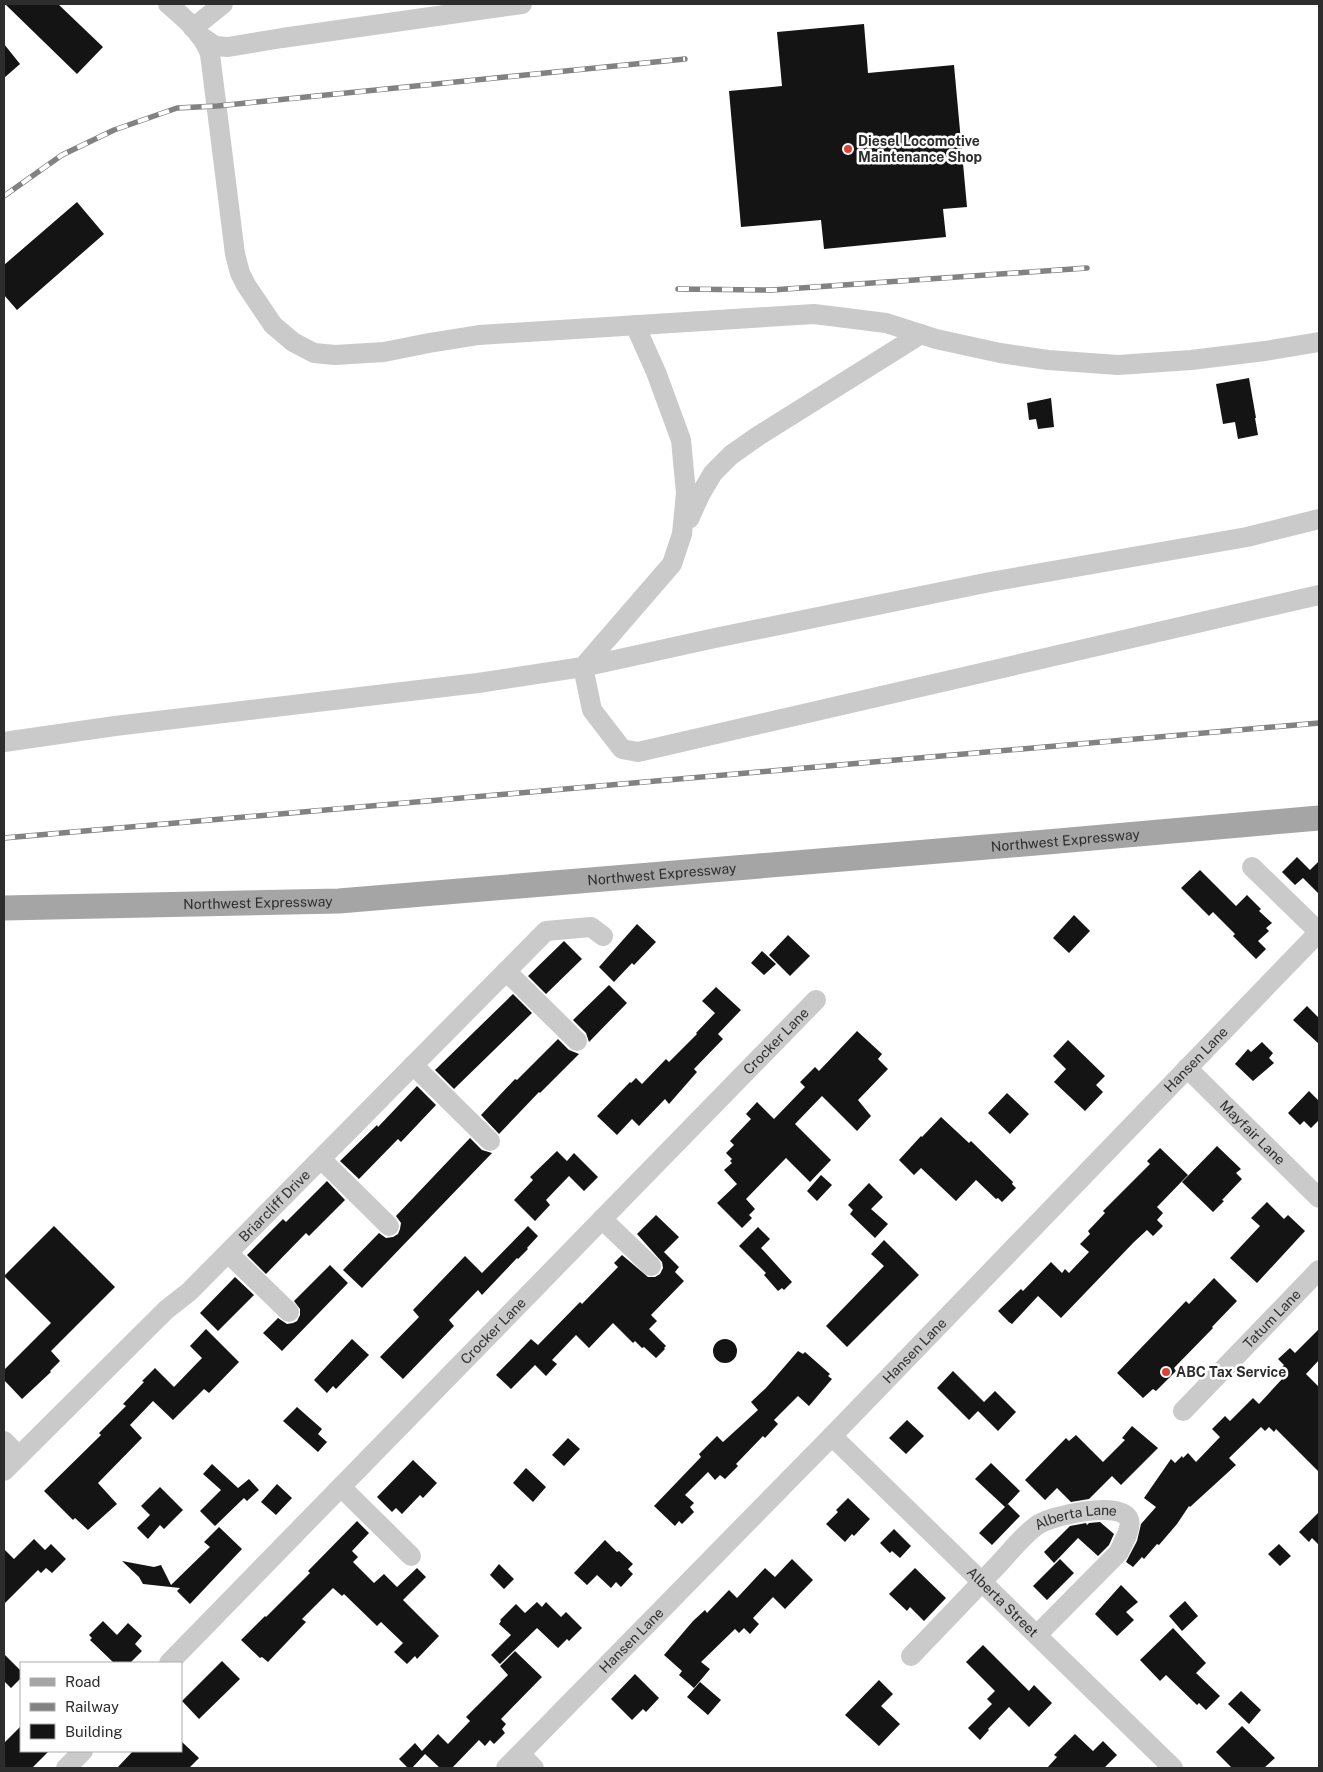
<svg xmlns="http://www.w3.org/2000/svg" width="1323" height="1772" viewBox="0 0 1323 1772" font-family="'Public Sans',sans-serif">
<rect width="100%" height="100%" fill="#fff"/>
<path fill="#141414" d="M5 4H58L103 47 77 74Z
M864 24 868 73 954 65 967 207 943 209 946 237 824 249 821 220 741 227 729 91 782 86 777 32Z
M4 44 20 64 4 78Z
M77 202 104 234 17 310 4 295V265Z
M1249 378 1256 418H1255L1258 435 1238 439 1235 422 1223 424 1216 384Z
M1051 398 1054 427 1038 429 1036 419 1029 420 1027 403Z
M1297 857 1310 870 1319 861V894L1303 878 1295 885 1282 872Z
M1200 870 1236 906 1247 895 1261 909 1259 911 1272 923 1266 928 1269 931 1258 941 1266 949 1256 959 1233 936 1235 934 1213 912 1209 916 1181 888Z
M1074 915 1090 931 1069 953 1053 938Z
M637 924 656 942 634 965 632 963 614 982 599 967Z
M788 935 810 956 790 976 769 955Z
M564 941 582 959 546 994 528 976Z
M762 951 776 964 764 975 751 963Z
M609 985 627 1003 589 1042 586 1033 573 1020Z
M716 987 741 1010 718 1034 723 1039 694 1069 697 1072 669 1104 665 1099 639 1126 632 1119 617 1135 597 1116 630 1082 631 1083 636 1078 642 1084 666 1059 669 1062 697 1034 696 1033 715 1013 702 1001Z
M513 994 532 1013 454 1089 435 1070Z
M1307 1006 1319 1018V1044L1293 1020Z
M857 1031 882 1054 878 1059 888 1069 858 1100 871 1116 857 1131 822 1096 795 1124 831 1160 810 1182 786 1158 746 1199 755 1209 749 1215 752 1218 742 1228 717 1203 737 1184 724 1170 732 1163 730 1161 732 1159 726 1153 734 1145 730 1141 751 1119 746 1114 757 1102 774 1119 805 1087 800 1082 815 1067 819 1071Z
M558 1039 569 1050 579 1054 540 1093 539 1092 499 1134 481 1115 515 1079 517 1080Z
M1068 1040 1105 1076 1096 1085 1103 1092 1085 1111 1054 1082 1066 1069 1053 1056Z
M1262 1042 1273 1053 1269 1058 1274 1063 1253 1081 1235 1064 1248 1049 1251 1052Z
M417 1086 436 1105 401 1142 398 1139 359 1179 340 1161 377 1125 378 1127Z
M1309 1091 1319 1101V1120L1311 1128 1304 1121 1300 1125 1288 1113Z
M1007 1093 1029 1114 1010 1134 988 1113Z
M941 1117 969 1143 971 1141 1013 1182 1012 1184 1016 1188 1002 1202 998 1198 996 1199 976 1180 956 1201 921 1168 914 1175 899 1160 921 1136 922 1137Z
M470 1138 482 1150 492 1153 362 1288 343 1270 379 1233 386 1238 393 1237 398 1234 400 1229 401 1223 396 1216Z
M1217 1146 1241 1169 1236 1173 1242 1179 1222 1200 1224 1201 1213 1212 1182 1182Z
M1160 1148 1188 1175 1157 1207 1163 1213 1157 1220 1163 1226 1153 1236 1147 1230 1134 1242 1061 1318 1038 1296 1012 1324 1009 1322 998 1311 1021 1289 1023 1291 1051 1262 1062 1273 1065 1269 1069 1273 1089 1252 1080 1244 1090 1234 1088 1231 1105 1213 1103 1211 1150 1164 1147 1161Z
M557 1151 567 1161 574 1153 598 1177 584 1191 569 1176 546 1200 550 1205 535 1221 514 1200 533 1180 530 1177Z
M821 1175 832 1185 817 1201 807 1191Z
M327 1181 345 1200 309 1236 306 1233 266 1274 247 1255 283 1219 286 1222Z
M869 1183 883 1197 871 1209 888 1224 875 1238 850 1214 853 1210 848 1205Z
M1267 1202 1284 1219 1288 1215 1305 1231 1257 1283 1230 1258 1260 1226 1251 1218Z
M656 1215 679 1237 664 1252 679 1267 675 1272 684 1281 651 1315 657 1321 649 1329 666 1346 664 1348 665 1349 656 1358 644 1347 642 1348 635 1341 633 1343 613 1323 589 1348 576 1335 552 1360 557 1364 546 1376 535 1365 511 1389 496 1375 531 1339 538 1345 580 1302 582 1304 618 1267 614 1263 622 1255 648 1277H655L660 1274 663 1268 662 1262 637 1234Z
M54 1226 115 1287 51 1351 60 1361 50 1371 51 1372 22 1399 4 1380V1370L51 1323 4 1276Z
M528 1226 538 1236 527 1248 528 1249 518 1259 517 1258 482 1295 478 1290 449 1320 454 1326 403 1379 380 1357 419 1317 413 1310 465 1256 482 1273Z
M758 1227 770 1239 761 1248 792 1282 784 1290 782 1288 778 1291 764 1275 766 1273 739 1246Z
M884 1240 919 1275 847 1347 826 1326 884 1266 871 1254Z
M330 1265 348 1283 282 1351 263 1333 278 1318 287 1324 293 1323 297 1321 300 1315V1309L294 1301Z
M235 1277 254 1295 218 1331 200 1313Z
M1214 1278 1237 1301 1212 1327 1213 1328 1174 1368 1176 1371 1156 1391 1153 1389 1143 1398 1117 1373 1186 1301 1189 1304Z
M206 1329 239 1362 209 1393 204 1389 173 1420 153 1401 130 1425 142 1438 98 1483 117 1504 88 1530 75 1518 73 1520 44 1491 101 1435 99 1433 126 1406 123 1404 144 1382 142 1381 155 1368 174 1387 202 1358 190 1346Z
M1319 1329V1360L1306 1374 1319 1387V1472L1276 1429 1274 1432 1269 1427 1265 1431 1261 1427 1229 1458 1236 1465 1190 1507 1189 1506 1177 1524 1159 1545 1157 1544 1144 1559 1142 1557 1133 1567 1126 1562 1137 1541 1141 1524 1156 1507 1144 1498 1171 1459 1175 1463 1182 1456 1183 1458 1188 1453 1196 1462 1220 1437 1212 1429 1225 1416 1230 1421 1253 1398 1259 1404 1283 1378 1277 1372 1284 1365 1278 1359 1290 1348 1295 1353Z
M713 1351a12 12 0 1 1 24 0a12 12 0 1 1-24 0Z
M352 1339 369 1355 336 1389 333 1386 327 1393 314 1380Z
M798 1351 803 1354 805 1352 830 1374 828 1376 832 1379 809 1406 798 1396 774 1420 778 1424 765 1438 763 1436 736 1464 738 1466 725 1479 720 1475 715 1480 708 1472 685 1495 694 1503 690 1507 694 1512 682 1524 679 1521 675 1526 654 1506 701 1457 699 1454 717 1436 723 1442 758 1410 751 1402 766 1388Z
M953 1371 984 1402 995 1391 1016 1412 998 1431 978 1411 969 1420 937 1388Z
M297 1407 322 1429 318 1434 327 1442 318 1452 283 1421Z
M907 1420 924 1436 906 1454 889 1438Z
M1132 1426 1158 1448 1121 1485 1112 1476 1089 1499 1071 1502 1057 1488 1045 1500 1025 1480 1066 1438 1069 1441 1076 1435 1103 1462 1125 1440 1122 1438Z
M568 1438 580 1449 564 1466 552 1455Z
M413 1460 437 1483 423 1498 420 1495 402 1514 396 1508 392 1512 377 1497Z
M991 1463 1020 1491 1005 1507 975 1479Z
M212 1464 238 1488 249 1479 259 1490 247 1501 244 1498 215 1526 200 1511 221 1490 203 1474Z
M526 1468 546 1487 533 1502 513 1483Z
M277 1484 292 1498 276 1515 261 1502Z
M160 1487 183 1510 164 1529 160 1525 148 1539 137 1528 150 1515 141 1506Z
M848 1498 870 1519 854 1536 852 1534 845 1542 826 1524 838 1512 836 1510Z
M1008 1504 1020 1516 992 1545 979 1533Z
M1319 1512V1545L1312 1538 1309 1542 1299 1532Z
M357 1521 369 1533 352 1551 358 1557 353 1562 374 1583 384 1574 397 1587 417 1568 426 1577 403 1600 439 1636 417 1659 415 1656 407 1664 394 1652 403 1643 381 1622 377 1626 344 1594 342 1596 333 1588 302 1619 306 1622 268 1662 262 1657 260 1658 241 1640 265 1616 266 1617 310 1573 308 1571Z
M1100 1522 1114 1534 1109 1545 1098 1556 1078 1538 1054 1563 1044 1552 1070 1526 1086 1523 1087 1525 1089 1523Z
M219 1527 242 1549 190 1604 177 1591 180 1588 143 1584 139 1577 122 1561 154 1567 161 1565 171 1585 210 1547 204 1542Z
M894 1529 911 1546 900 1558 892 1551 890 1553 880 1543Z
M34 1539 45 1550 51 1544 66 1559 52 1573 46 1568 41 1573 38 1570 4 1604V1549L14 1559Z
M605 1540 617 1552 619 1551 633 1564 628 1569 633 1574 621 1587 616 1582 611 1588 597 1575 587 1585 574 1573Z
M1279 1544 1291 1556 1280 1566 1268 1554Z
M792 1559 813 1580 785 1609 773 1597 753 1618 759 1624 750 1634 744 1628 739 1633 735 1629 701 1662 710 1669 694 1688 679 1675 682 1671 664 1655 693 1621 705 1610 707 1613 729 1590 737 1598 765 1568 775 1577Z
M1060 1559 1074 1573 1047 1600 1033 1586Z
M499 1564 514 1579 504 1589 490 1575Z
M915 1568 946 1598 924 1621 910 1607 907 1611 889 1594Z
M1121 1585 1138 1602 1126 1612 1134 1620 1117 1636 1095 1614Z
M1185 1601 1198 1616 1182 1631 1169 1616Z
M537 1602 542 1607 546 1602 561 1617 566 1612 582 1628 569 1641 567 1639 558 1648 537 1628 500 1664 491 1655 511 1635 499 1624 501 1621 500 1620 516 1604 525 1613Z
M103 1621 117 1635 128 1623 142 1636 135 1644 142 1651 130 1663H114L90 1640 92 1638 89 1635Z
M1173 1628 1206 1663 1196 1673 1220 1696 1206 1710 1199 1703 1197 1705 1166 1675 1160 1681 1140 1660Z
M983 1645 1029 1691 1034 1685 1052 1703 1029 1727 1009 1707 988 1729 989 1730 980 1740 968 1728 992 1704 987 1699 995 1691 966 1662Z
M515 1651 542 1677 501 1719 506 1724 502 1729 505 1733 494 1744 490 1740 485 1746 479 1740 452 1768H440L425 1754 412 1768H408L399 1759 415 1743 422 1751 438 1734 448 1744 470 1721 466 1717 508 1675 500 1666Z
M4 1654 21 1671V1678L11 1688 4 1681Z
M222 1661 240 1679 199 1719 182 1701Z
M635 1674 659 1698 646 1712 643 1709 632 1720 611 1699Z
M879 1680 893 1694 881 1706 900 1724 879 1746 845 1715Z
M700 1682 721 1700 708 1715 687 1697Z
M1241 1691 1261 1710 1249 1724 1228 1704Z
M21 1726V1751H49L32 1768H4V1743Z
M1242 1726 1275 1758 1264 1768H1232L1216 1752Z
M1075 1734 1093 1751 1103 1741 1117 1755 1104 1768H1047L1057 1757 1054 1755Z
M181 1741 199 1758 189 1768H117L133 1751H181Z"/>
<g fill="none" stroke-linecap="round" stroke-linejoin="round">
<g stroke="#cacaca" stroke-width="20">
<path d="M168 4C184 18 203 33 210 54L235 254 240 273 246 285 273 325 293 342 314 353 335 355 384 352 429 343 479 335 814 314 886 323 936 339 1000 353 1048 360 1118 365 1191 360 1265 351 1319 342"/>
<path d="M193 28 223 4"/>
<path d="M199 35 215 46 228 47 282 38 522 4"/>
<path d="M635 325 656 372 681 440 686 493 682 534 672 564 583 667 592 710 622 749 638 752 1319 595"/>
<path d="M689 519 700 495 713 473 731 455 758 436 921 334"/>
<path d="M4 742 115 726 478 683 583 667 715 638 990 582 1247 537 1319 519"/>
<path d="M1252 867 1319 932"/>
<path d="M506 971 577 1041"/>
<path d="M413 1065 490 1141"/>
<path id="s1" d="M1187 1068 1319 1198"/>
<path d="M321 1159 389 1226"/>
<path d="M602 1219 651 1266"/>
<path d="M228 1253 289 1312"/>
<path id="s2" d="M1183 1411 1319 1270"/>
<path id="s3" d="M832 1436 1173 1768"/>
<path d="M4 1441 19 1456"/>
<path id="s4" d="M4 1471 167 1309 190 1291 546 931 591 927 603 936"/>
<path d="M341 1487 411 1556"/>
<path id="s5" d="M911 1656C939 1627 966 1599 993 1570 1007 1556 1020 1538 1036 1526 1048 1516 1122 1499 1129 1520 1132 1529 1122 1544 1119 1552L1037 1635"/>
<path id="s6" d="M169 1663 816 1000"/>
<path d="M520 1754 534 1768"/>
<path d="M66 1768 83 1751"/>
<path id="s7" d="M506 1768 832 1436 1319 932"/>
</g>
<path stroke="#a5a5a5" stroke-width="25" id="s8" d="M4 908 339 901 1047 842 1319 818"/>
<defs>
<path id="rail" d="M4 196 62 155 114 130 177 108 217 106 685 59
M678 289 772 290 1087 268
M4 838 1319 723"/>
</defs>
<use href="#rail" stroke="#828282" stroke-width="5.5"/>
<use href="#rail" stroke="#fff" stroke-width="4" stroke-dasharray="11" stroke-linecap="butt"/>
</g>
<g fill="#dc4137" stroke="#fff" stroke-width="2">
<circle cx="848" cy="149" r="5"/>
<circle cx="1166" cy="1372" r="5"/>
</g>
<g text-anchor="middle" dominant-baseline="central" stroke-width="5" stroke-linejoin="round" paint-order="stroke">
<g font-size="14" font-weight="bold" fill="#2d2d2d" stroke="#fff" text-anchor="start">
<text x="858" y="141">Diesel Locomotive<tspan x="858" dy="16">Maintenance Shop</tspan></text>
<text x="1176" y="1372">ABC Tax Service</text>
</g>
<g font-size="14" fill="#2d2d2d" stroke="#fff">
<text stroke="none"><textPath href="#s8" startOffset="1064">Northwest Expressway</textPath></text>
<text stroke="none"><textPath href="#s8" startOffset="659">Northwest Expressway</textPath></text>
<text stroke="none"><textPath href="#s8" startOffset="254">Northwest Expressway</textPath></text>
<text stroke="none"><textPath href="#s6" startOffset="869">Crocker Lane</textPath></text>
<text stroke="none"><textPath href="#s7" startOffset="989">Hansen Lane</textPath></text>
<text stroke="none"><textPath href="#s1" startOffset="92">Mayfair Lane</textPath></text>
<text stroke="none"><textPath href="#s4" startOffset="379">Briarcliff Drive</textPath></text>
<text stroke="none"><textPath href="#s2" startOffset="128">Tatum Lane</textPath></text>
<text stroke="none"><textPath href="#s6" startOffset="464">Crocker Lane</textPath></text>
<text stroke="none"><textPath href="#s7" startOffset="584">Hansen Lane</textPath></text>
<text stroke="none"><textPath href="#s5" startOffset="222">Alberta Lane</textPath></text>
<text stroke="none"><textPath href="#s3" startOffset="238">Alberta Street</textPath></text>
<text stroke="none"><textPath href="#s7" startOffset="179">Hansen Lane</textPath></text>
</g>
</g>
<rect width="1323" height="1772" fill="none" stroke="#2d2d2d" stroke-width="10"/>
<rect x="20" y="1662" width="162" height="90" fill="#ffffff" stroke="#ababab"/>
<rect x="30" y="1678" width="25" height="8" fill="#a5a5a5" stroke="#ababab"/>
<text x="65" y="1687" font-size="15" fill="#2d2d2d">Road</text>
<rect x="30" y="1703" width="25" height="8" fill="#828282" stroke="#ababab"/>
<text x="65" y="1712" font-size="15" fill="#2d2d2d">Railway</text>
<rect x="30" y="1724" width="25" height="15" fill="#141414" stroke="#ababab"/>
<text x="65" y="1737" font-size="15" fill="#2d2d2d">Building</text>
</svg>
